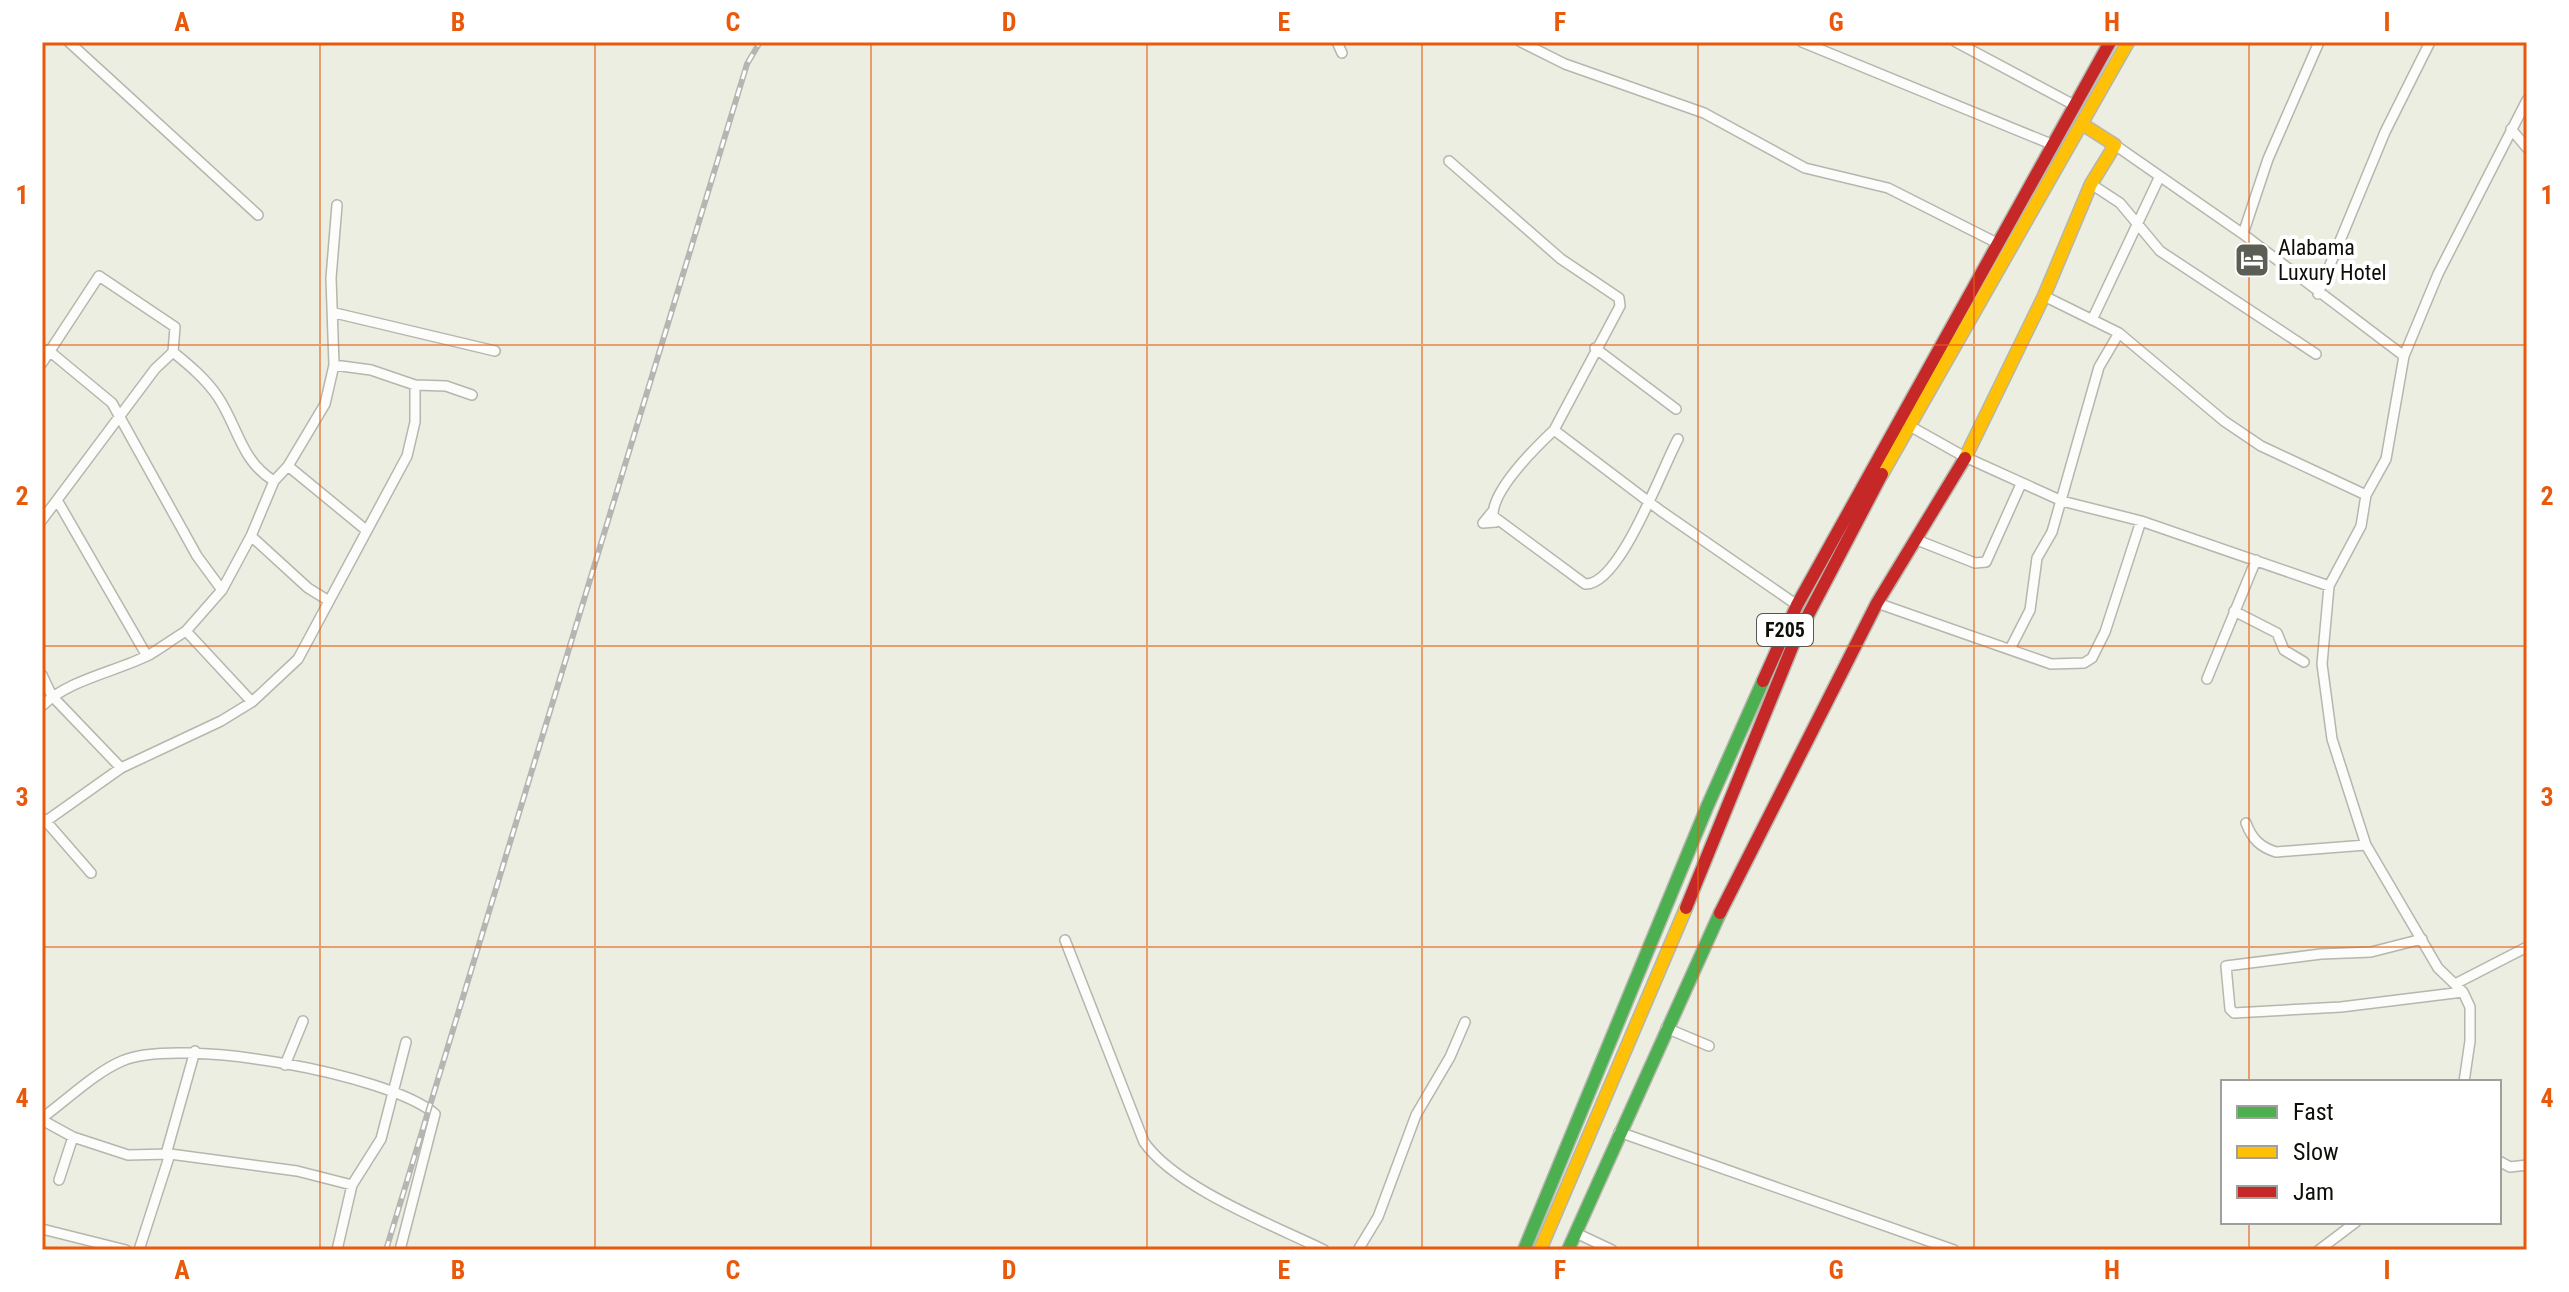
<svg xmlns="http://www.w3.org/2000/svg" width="2569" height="1292" viewBox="0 0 2569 1292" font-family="'Roboto Condensed',sans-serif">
<rect width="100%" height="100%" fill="#eceee2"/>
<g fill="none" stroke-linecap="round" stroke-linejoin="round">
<defs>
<path id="street" d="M69 42 258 215
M1337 42 1342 53
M1521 42 1565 64 1704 113 1805 168 1888 188 1999 244
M1802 42 2051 144
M1956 42 2074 105
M2511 129 2527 148
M2115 145 2243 234 2404 356
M1449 161 1561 259 1619 298 1620 306 1554 430 1661 511 1797 605
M2091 184 2120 203 2160 251 2316 354
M2243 234 2268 159 2319 42
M2318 294 2385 132 2430 42
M2044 296 2119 333 2224 421 2261 446 2366 495
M335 313 495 351
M2092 320 2159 178
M1595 348 1676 409
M48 350 112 403 197 556 222 590
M173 352C189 365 206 379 218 397 238 427 241 461 274 481
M42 363 99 276 175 327 173 352 155 369 42 520
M334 365 371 370 415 385 446 386 472 395
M1908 425 1965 457 2062 501 2141 521 2329 586
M1554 430C1535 448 1492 490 1493 516L1585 584C1620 586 1662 468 1678 439
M288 466 366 530
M57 500 147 656
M1492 512 1483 523 1496 522
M251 536 308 588 329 601
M1917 540 1975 563 1986 562 2021 484
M1877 603 2051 664 2084 663 2092 658 2105 632 2141 521
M2234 611 2277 633 2284 650 2304 662
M2010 649 2030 610 2037 558 2052 532 2099 367 2119 333
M42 675 52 696 121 768
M2207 679 2256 560
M252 702 186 631 222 590 251 536 274 481 288 466 325 404 334 365 331 278 337 205
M42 706C70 679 115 672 149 655 161 648 173 639 186 631
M44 819 91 873
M2246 823C2252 839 2260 847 2276 852L2366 845
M42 824 121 768 221 721 252 702 298 659 407 456 415 422V385
M2422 939 2371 952 2321 954 2226 966 2230 1009 2234 1013 2341 1007 2463 992
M1065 940 1144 1142C1176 1188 1273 1225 1324 1250
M2455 984 2527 947
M1666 1028 1709 1046
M285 1065 303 1021
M2464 1082 2470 1041V1007L2463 992 2438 968 2366 845 2332 739 2322 664 2329 586 2361 526 2366 495 2386 459 2404 356 2438 274 2527 100
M42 1118C67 1100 94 1073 122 1061 179 1036 388 1074 435 1114L400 1250
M42 1120 73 1137 128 1155 170 1154
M1619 1132 1954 1250
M166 1154 195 1051
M2499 1161 2510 1167 2527 1165
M59 1180 73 1137
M42 1229 126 1250
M1576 1233 1612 1250
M139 1250 170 1154 297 1171 352 1185 381 1139 406 1042
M337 1250 352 1185
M1358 1250 1378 1217 1416 1115 1450 1057 1465 1022
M2319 1250 2356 1222"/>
<path id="fast" d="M1524 1250 1707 807 1763 681
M1568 1250 1720 913"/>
<path id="slow" d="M1965 458 2044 296 2091 184 2115 145 2082 124
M1882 474 2128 42
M1540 1250 1686 908"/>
<path id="jam" d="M1763 681 1797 605 2110 42
M1686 908 1795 640 1882 474
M1720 913 1877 603 1965 458"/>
</defs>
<use href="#street" stroke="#b5b6ad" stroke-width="12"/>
<use href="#fast" stroke="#b5b6ad" stroke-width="15"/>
<use href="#slow" stroke="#b5b6ad" stroke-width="15"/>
<use href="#jam" stroke="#b5b6ad" stroke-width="15"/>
<use href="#street" stroke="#fcfcfb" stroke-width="9"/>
<use href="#fast" stroke="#4caf50" stroke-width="12"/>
<use href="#slow" stroke="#ffc107" stroke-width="12"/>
<use href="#jam" stroke="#c62828" stroke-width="12"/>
<defs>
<path id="rail" d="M386 1250 747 64 760 42"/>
</defs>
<use href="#rail" stroke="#b5b5b2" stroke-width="6"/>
<use href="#rail" stroke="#fff" stroke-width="3" stroke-dasharray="9" stroke-linecap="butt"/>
</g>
<path fill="none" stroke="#e8590c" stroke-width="2" stroke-opacity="0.55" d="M320 42V1250M595 42V1250M871 42V1250M1147 42V1250M1422 42V1250M1698 42V1250M1974 42V1250M2249 42V1082M42 345H2527M42 646H2527M42 947H2527M2249 1222V1250"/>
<defs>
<symbol id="hotel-square" viewBox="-11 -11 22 22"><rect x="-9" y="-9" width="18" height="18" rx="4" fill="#5c5d54" stroke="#fff"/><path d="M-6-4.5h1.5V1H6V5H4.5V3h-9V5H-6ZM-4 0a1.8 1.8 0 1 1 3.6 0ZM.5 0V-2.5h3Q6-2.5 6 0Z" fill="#fff"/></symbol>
</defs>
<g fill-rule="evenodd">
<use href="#hotel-square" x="2232" y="240" width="40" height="40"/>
</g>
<g text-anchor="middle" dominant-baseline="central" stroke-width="8" stroke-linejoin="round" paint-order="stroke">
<rect fill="#fff" stroke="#565752" stroke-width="2" x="1757" y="614" width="56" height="32" rx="6"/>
<g font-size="20" font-weight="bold" fill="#0e0f08">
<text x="1785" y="630">F205</text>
</g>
<g font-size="22" fill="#0e0f08" stroke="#fff" text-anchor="start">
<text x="2278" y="247">Alabama<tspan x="2278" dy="25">Luxury Hotel</tspan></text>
</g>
</g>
<rect width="2569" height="1292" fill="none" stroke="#ffffff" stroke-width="88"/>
<rect x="2221" y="1080" width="280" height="144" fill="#ffffff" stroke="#9f9f9c" stroke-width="2"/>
<rect x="2237" y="1106" width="40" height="12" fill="#4caf50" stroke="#9f9f9c" stroke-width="2"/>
<text x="2293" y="1120" font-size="24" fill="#0e0f08">Fast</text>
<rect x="2237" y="1146" width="40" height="12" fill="#ffc107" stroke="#9f9f9c" stroke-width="2"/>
<text x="2293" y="1160" font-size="24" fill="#0e0f08">Slow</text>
<rect x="2237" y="1186" width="40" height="12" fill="#c62828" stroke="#9f9f9c" stroke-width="2"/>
<text x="2293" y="1200" font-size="24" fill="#0e0f08">Jam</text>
<rect x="44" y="44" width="2481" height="1204" fill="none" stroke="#e8590c" stroke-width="3"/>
<g font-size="26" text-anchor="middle" font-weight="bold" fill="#e8590c">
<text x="182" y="31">A</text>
<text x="458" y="31">B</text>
<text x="733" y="31">C</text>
<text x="1009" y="31">D</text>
<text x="1284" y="31">E</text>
<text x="1560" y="31">F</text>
<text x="1836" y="31">G</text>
<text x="2112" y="31">H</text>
<text x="2387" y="31">I</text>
<text x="22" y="204">1</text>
<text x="2547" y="204">1</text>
<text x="22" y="505">2</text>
<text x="2547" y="505">2</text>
<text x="22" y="806">3</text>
<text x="2547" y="806">3</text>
<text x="22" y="1107">4</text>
<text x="2547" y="1107">4</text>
<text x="182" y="1279">A</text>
<text x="458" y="1279">B</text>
<text x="733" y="1279">C</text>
<text x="1009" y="1279">D</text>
<text x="1284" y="1279">E</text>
<text x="1560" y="1279">F</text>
<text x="1836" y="1279">G</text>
<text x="2112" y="1279">H</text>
<text x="2387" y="1279">I</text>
</g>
</svg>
